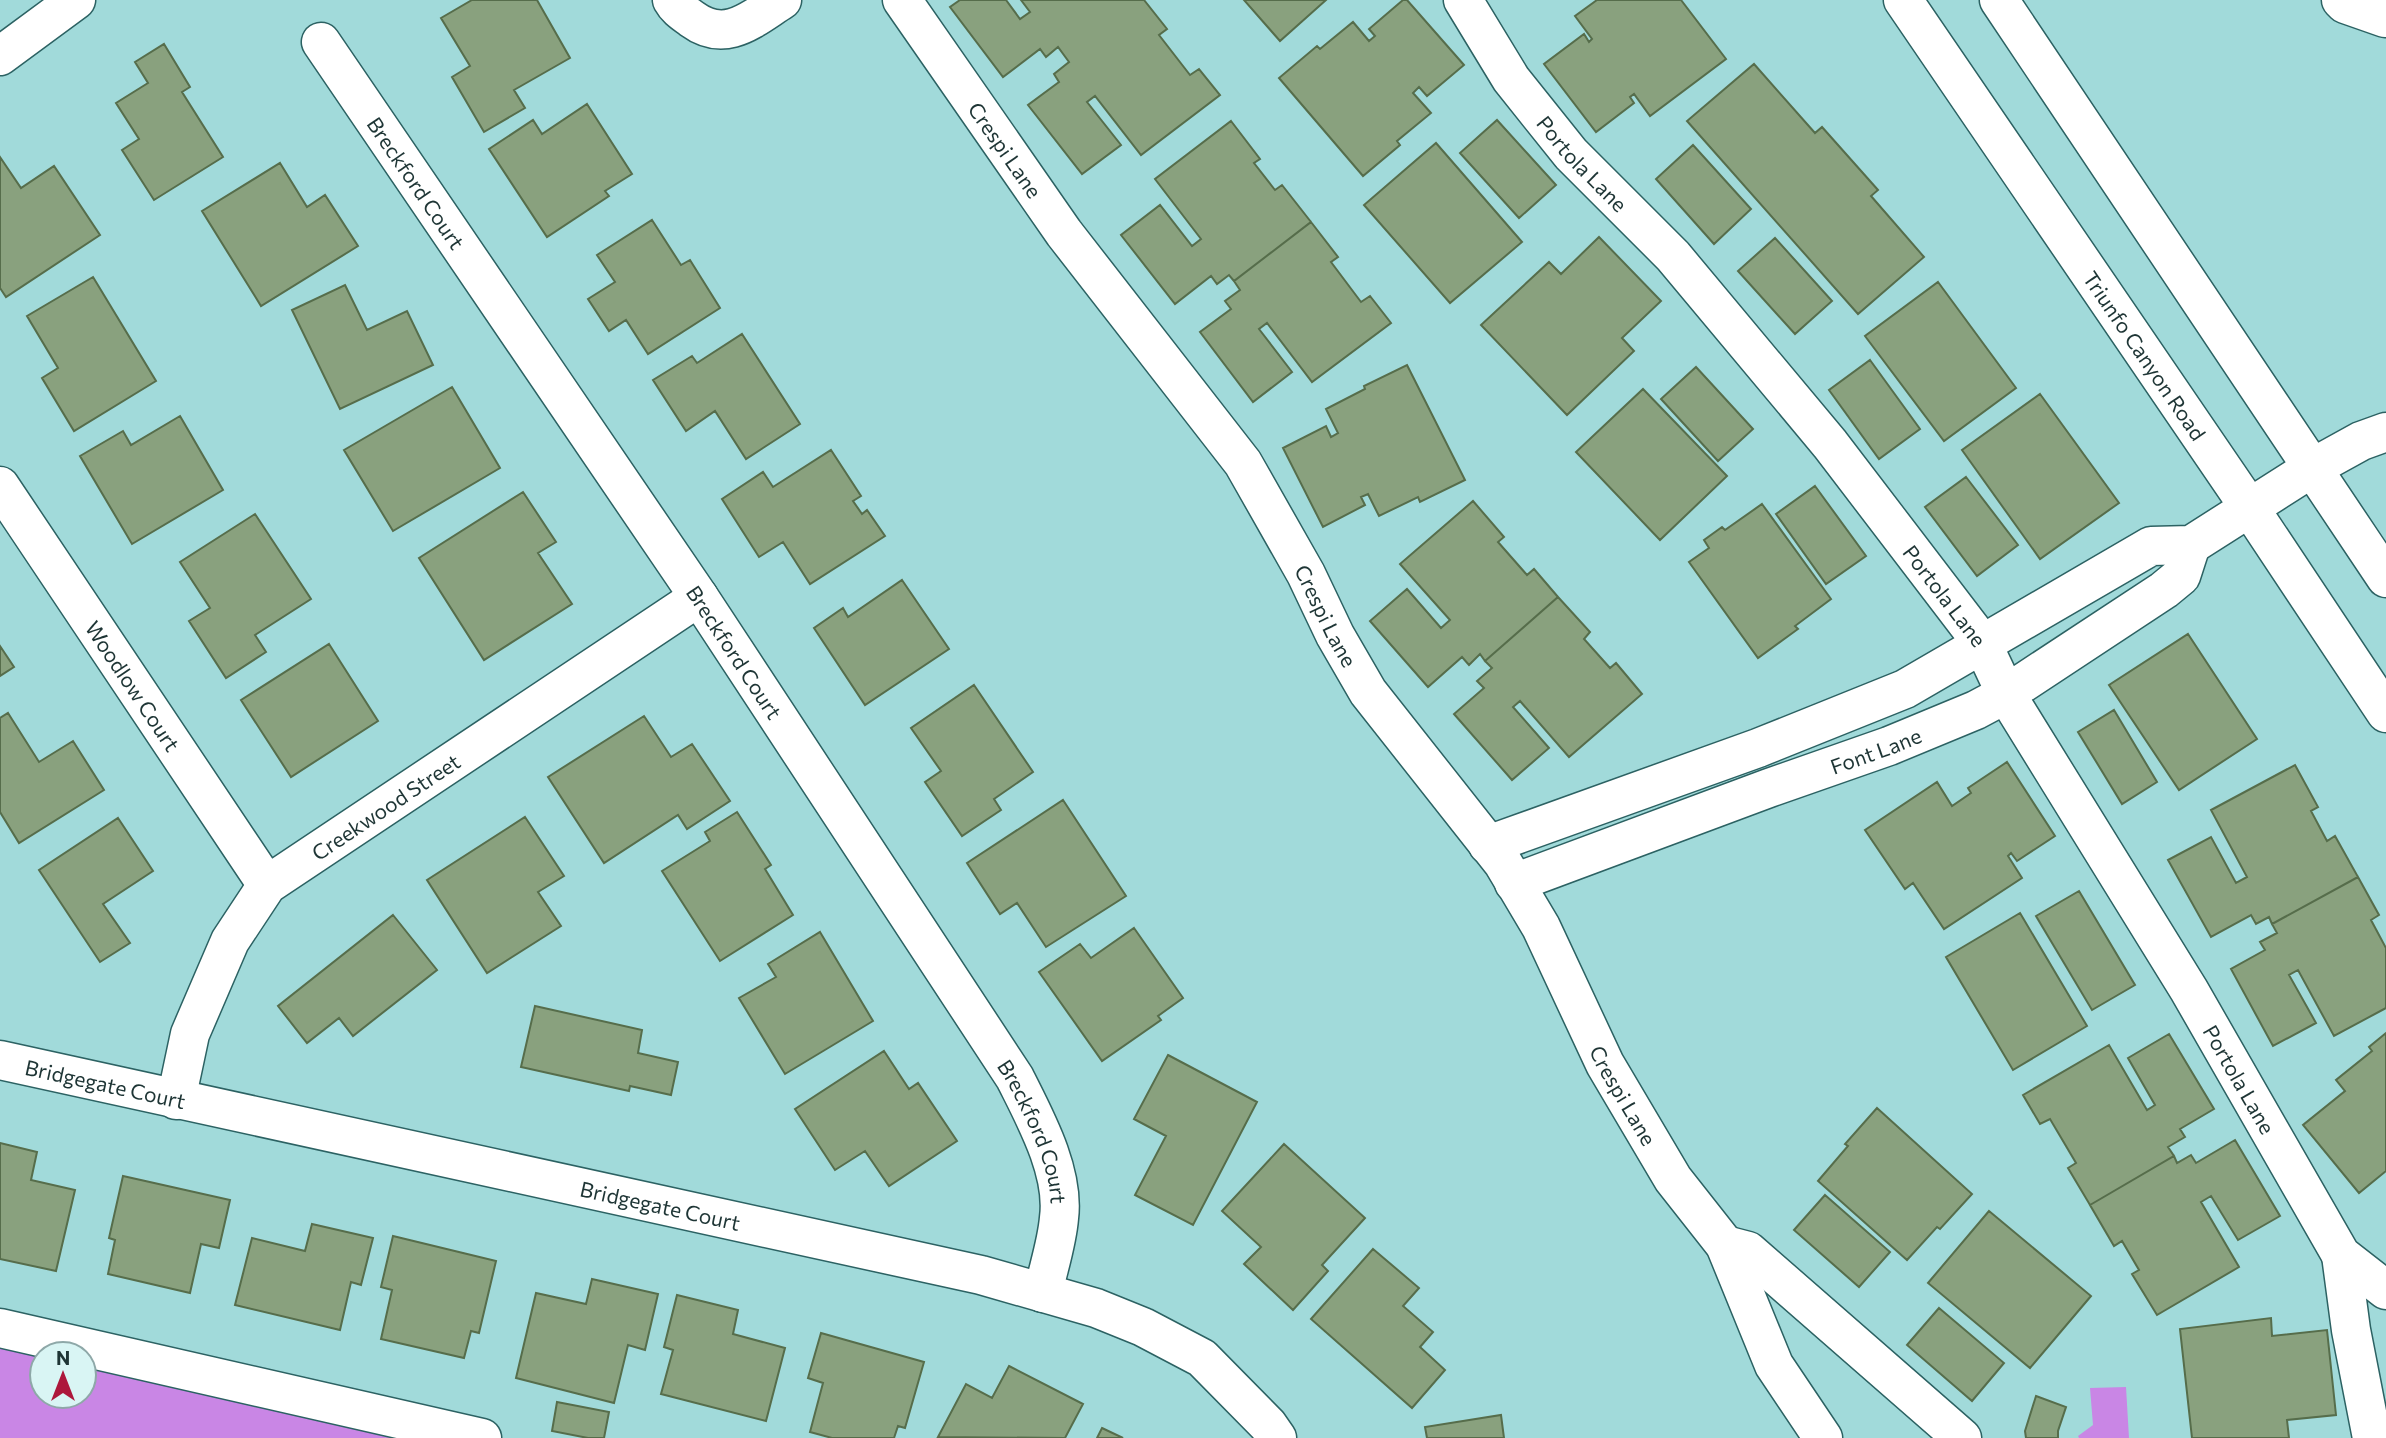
<svg xmlns="http://www.w3.org/2000/svg" width="2386" height="1438" viewBox="0 0 2386 1438" font-family="Commissioner,sans-serif">
<rect width="100%" height="100%" fill="#a1dada"/>
<path fill="#c986e5" d="M0 1344 42 1354V1396H84V1364L412 1438H0Z
M2126 1387 2129 1438H2079L2078 1436 2093 1425 2090 1388Z"/>
<path fill="#89a17e" stroke="#566d4b" stroke-width="2" d="M472 0H537L570 58 514 90 525 108 484 132 452 77 470 66 441 18Z
M960 0H1006L1020 19 1030 12 1021 0H1144L1167 29 1159 35 1190 75 1199 69 1220 95 1141 155 1095 96 1087 102 1121 145 1082 174 1028 105 1059 82 1054 74 1069 62 1058 47 1046 57 1040 49 1003 77 950 7Z
M1244 0H1326L1280 41Z
M1403 0H1407L1464 65 1427 96 1419 87 1413 93 1431 113 1397 141 1400 145 1363 176 1279 78 1317 46 1320 49 1353 22 1369 41 1375 36 1369 29Z
M1597 0H1681L1726 59 1650 116 1634 94 1630 97 1634 103 1596 132 1544 64 1584 34 1589 42 1592 39 1575 16Z
M164 44 190 87 182 92 223 157 154 200 122 150 139 139 116 103 148 83 135 62Z
M1754 64 1815 133 1822 127 1878 190 1871 196 1924 257 1858 314 1687 121Z
M587 104 632 174 605 191 609 196 547 237 489 149 533 120 542 134Z
M1497 120 1556 185 1519 218 1460 153Z
M1231 121 1260 159 1254 163 1275 190 1282 185 1311 222 1234 281 1229 275 1217 284 1211 276 1175 304 1121 235 1160 205 1192 246 1201 239 1155 179Z
M1436 143 1522 242 1450 303 1364 205Z
M1693 145 1751 209 1714 244 1656 179Z
M0 157 21 188 54 166 100 235 6 297 0 288Z
M280 163 307 207 325 195 358 246 261 306 202 211Z
M652 220 681 265 690 260 720 308 648 354 626 320 609 331 588 299 615 282 597 255Z
M1311 222 1338 257 1331 262 1361 302 1370 296 1391 323 1312 382 1267 323 1259 329 1292 372 1253 402 1200 332 1231 309 1225 301 1240 290 1234 281Z
M1599 237 1661 301 1622 338 1634 351 1567 415 1481 325 1549 262 1561 274Z
M1775 238 1832 301 1795 334 1738 271Z
M93 277 156 381 74 431 42 378 58 368 27 316Z
M1938 282 2016 388 1944 441 1865 336Z
M345 285 367 330 407 311 433 365 340 409 292 310Z
M742 334 800 424 746 459 715 411 686 431 653 380 692 356 697 363Z
M1870 360 1920 429 1879 459 1829 390Z
M1407 365 1465 480 1420 502 1418 497 1379 516 1368 494 1361 497 1365 505 1323 527 1283 448 1326 426 1331 437 1338 433 1326 409 1365 389 1364 386Z
M1696 367 1753 429 1718 461 1661 399Z
M452 387 500 468 393 531 344 450Z
M1643 389 1727 476 1660 540 1576 452Z
M2040 394 2119 503 2040 559 1962 450Z
M180 416 223 490 132 544 80 456 123 431 131 445Z
M831 450 861 496 853 501 862 514 867 510 885 536 810 584 783 542 759 557 722 499 763 472 773 487Z
M1966 477 2018 545 1977 576 1925 507Z
M1815 486 1866 556 1826 584 1776 514Z
M523 492 556 542 538 553 572 604 484 660 419 558Z
M1473 501 1504 537 1498 542 1527 575 1534 569 1558 597 1485 661 1480 654 1469 665 1462 657 1428 687 1370 621 1407 589 1441 628 1450 620 1400 564Z
M1762 504 1831 599 1795 626 1798 629 1758 658 1689 562 1709 548 1704 540 1722 527 1725 530Z
M255 514 311 599 255 635 266 652 226 678 189 621 210 608 180 562Z
M902 580 949 649 865 705 814 628 843 608 848 617Z
M1558 597 1590 632 1584 639 1610 668 1616 663 1642 694 1569 757 1520 701 1513 707 1549 748 1512 780 1454 714 1484 688 1477 681 1492 668 1485 661Z
M2188 634 2257 739 2179 790 2109 685Z
M329 644 378 721 291 777 241 700Z
M0 646 14 667 0 676Z
M974 685 1033 772 994 799 1001 810 962 836 925 782 941 771 911 728Z
M2114 710 2157 782 2122 804 2078 732Z
M8 713 39 762 73 741 104 790 19 843 0 812V718Z
M644 716 671 757 692 744 730 801 687 829 678 815 604 863 548 777Z
M2007 762 2055 836 2017 861 2011 853 2008 856 2022 878 1944 929 1913 883 1905 889 1865 830 1937 782 1952 806 1971 793 1968 788Z
M2295 765 2318 807 2311 811 2327 841 2335 836 2358 877 2272 924 2269 917 2256 924 2251 915 2211 937 2168 860 2211 837 2236 883 2247 877 2211 810Z
M1063 800 1126 896 1046 947 1017 903 1000 914 967 863Z
M737 812 771 865 765 869 793 915 720 961 662 871 710 841 705 832Z
M525 817 564 876 538 892 561 926 487 973 427 880Z
M118 818 153 871 103 904 130 943 100 962 39 870Z
M2358 877 2379 915 2371 920 2386 948V1008L2334 1036 2298 970 2289 975 2316 1023 2273 1046 2231 969 2265 950 2260 942 2277 933 2272 924Z
M2079 891 2135 985 2092 1010 2036 916Z
M2020 913 2087 1026 2013 1070 1946 957Z
M393 915 437 970 353 1036 339 1018 307 1043 278 1006Z
M1134 928 1183 998 1158 1016 1161 1020 1102 1061 1039 972 1080 944 1091 958Z
M820 932 873 1021 785 1074 739 998 776 977 768 964Z
M535 1006 642 1030 638 1053 678 1062 671 1095 630 1086 629 1091 521 1067Z
M2386 1033V1171L2359 1193 2303 1125 2345 1091 2336 1080 2372 1051 2369 1047Z
M2169 1034 2214 1109 2180 1129 2185 1137 2168 1147 2174 1156 2090 1205 2068 1168 2076 1163 2050 1119 2040 1124 2023 1095 2109 1045 2147 1110 2155 1105 2128 1058Z
M884 1051 909 1089 918 1083 957 1141 889 1186 865 1151 835 1170 795 1109Z
M1168 1055 1257 1102 1193 1225 1135 1195 1166 1136 1134 1119Z
M1877 1108 1972 1194 1940 1229 1937 1227 1907 1260 1818 1181 1848 1146 1845 1144Z
M2235 1140 2280 1216 2238 1240 2211 1196 2201 1202 2239 1267 2157 1315 2132 1274 2139 1270 2122 1241 2114 1246 2090 1205 2174 1156 2177 1163 2191 1155 2196 1163Z
M0 1143 37 1152 31 1180 75 1190 56 1271 0 1259Z
M1284 1144 1365 1218 1322 1265 1328 1271 1293 1310 1244 1264 1261 1247 1222 1211Z
M123 1176 230 1200 219 1248 201 1244 190 1293 108 1274 115 1240 109 1238Z
M1825 1195 1890 1252 1859 1287 1794 1230Z
M1989 1211 2091 1296 2030 1368 1928 1283Z
M312 1224 373 1238 361 1285 351 1282 340 1330 235 1305 252 1238 305 1251Z
M393 1236 496 1261 479 1333 471 1331 464 1358 381 1339 392 1290 381 1287Z
M1373 1249 1419 1288 1403 1306 1433 1332 1420 1347 1445 1370 1412 1408 1311 1319Z
M592 1279 658 1294 645 1350 628 1345 614 1403 516 1378 536 1293 586 1304Z
M677 1295 738 1310 733 1334 785 1348 766 1421 661 1394 673 1350 664 1347Z
M1939 1308 2004 1363 1972 1401 1907 1345Z
M2271 1318 2272 1336 2327 1330 2336 1415 2287 1420 2289 1438H2192L2180 1329Z
M821 1333 924 1362 905 1428 898 1426 894 1438H832L810 1432 823 1383 808 1378Z
M1009 1366 1083 1404 1065 1438 938 1437 966 1384 992 1398Z
M2036 1396 2066 1407 2058 1431V1438H2026L2025 1431Z
M557 1402 609 1412 604 1438H588L552 1431Z
M1501 1415 1504 1438H1427L1425 1427Z
M1102 1428 1123 1438H1097Z"/>
<g fill="none" stroke-linecap="round" stroke-linejoin="round">
<defs>
<g id="minor">
<path d="M672 0C677 9 684 13 692 19 726 44 752 19 782 0"/>
<path id="s1" d="M902 0 1064 233 1243 463 1306 574 1335 635 1368 692 1503 863 1541 927 1605 1064 1673 1179 1725 1245 1774 1365 1823 1438"/>
<path id="s2" d="M1463 0 1511 79 1571 154 1673 256 1830 444 1982 643 2006 694 2189 990 2341 1255 2386 1290"/>
<path id="s3" d="M1903 0 2249 507 2386 713"/>
<path d="M1999 0 2386 578"/>
<path d="M2341 0 2345 4 2385 18"/>
<path id="s4" d="M321 42 699 597 1015 1078C1035 1118 1065 1172 1059 1218 1057 1243 1048 1269 1043 1293"/>
<path id="s5" d="M0 486 267 885"/>
<path d="M1488 845 1758 748 1905 689 2151 546 2191 545 2312 468 2361 441 2386 432"/>
<path id="s6" d="M1514 883 1769 788 1889 746 1976 710 2006 694 2164 590 2181 576 2191 545"/>
<path id="s7" d="M0 1060 981 1275 1096 1308 1143 1327 1202 1358 1268 1425 1277 1438"/>
<path id="s8" d="M176 1100 190 1034 230 941 267 885 699 597"/>
<path d="M1725 1245 1748 1251 1962 1438"/>
<path d="M2341 1255 2351 1330 2372 1438"/>
<path d="M0 1328 482 1438"/>
</g>
<path id="major" d="M0 56 76 0"/>
</defs>
<use href="#minor" stroke="#2c6263" stroke-width="41"/>
<use href="#major" stroke="#2c6263" stroke-width="41"/>
<use href="#minor" stroke="#fff" stroke-width="38"/>
<use href="#major" stroke="#fff" stroke-width="38"/>
</g>
<g text-anchor="middle" dominant-baseline="central" stroke-width="5" stroke-linejoin="round" paint-order="stroke">
<g font-size="21" fill="#1e3535" stroke="#d9f5f4">
<text stroke="none"><textPath href="#s1" startOffset="182">Crespi Lane</textPath></text>
<text stroke="none"><textPath href="#s2" startOffset="203">Portola Lane</textPath></text>
<text stroke="none"><textPath href="#s4" startOffset="170">Breckford Court</textPath></text>
<text stroke="none"><textPath href="#s3" startOffset="430">Triunfo Canyon Road</textPath></text>
<text stroke="none"><textPath href="#s2" startOffset="768">Portola Lane</textPath></text>
<text stroke="none"><textPath href="#s1" startOffset="749">Crespi Lane</textPath></text>
<text stroke="none"><textPath href="#s4" startOffset="737">Breckford Court</textPath></text>
<text stroke="none"><textPath href="#s5" startOffset="240">Woodlow Court</textPath></text>
<text stroke="none"><textPath href="#s6" startOffset="385">Font Lane</textPath></text>
<text stroke="none"><textPath href="#s8" startOffset="378">Creekwood Street</textPath></text>
<text stroke="none"><textPath href="#s2" startOffset="1335">Portola Lane</textPath></text>
<text stroke="none"><textPath href="#s7" startOffset="108">Bridgegate Court</textPath></text>
<text stroke="none"><textPath href="#s1" startOffset="1316">Crespi Lane</textPath></text>
<text stroke="none"><textPath href="#s4" startOffset="1304">Breckford Court</textPath></text>
<text stroke="none"><textPath href="#s7" startOffset="676">Bridgegate Court</textPath></text>
</g>
</g>
<g transform="translate(63 1375)"><circle r="33" fill="#d9f5f4" stroke="#8ea8a8" stroke-width="2"/>
<path d="M0-5L12 26L0 18L-12 26Z" fill="#ad183b"/>
<text y="-10" font-size="19" font-weight="bold" text-anchor="middle" fill="#1e3535">N</text>
</g>
</svg>
